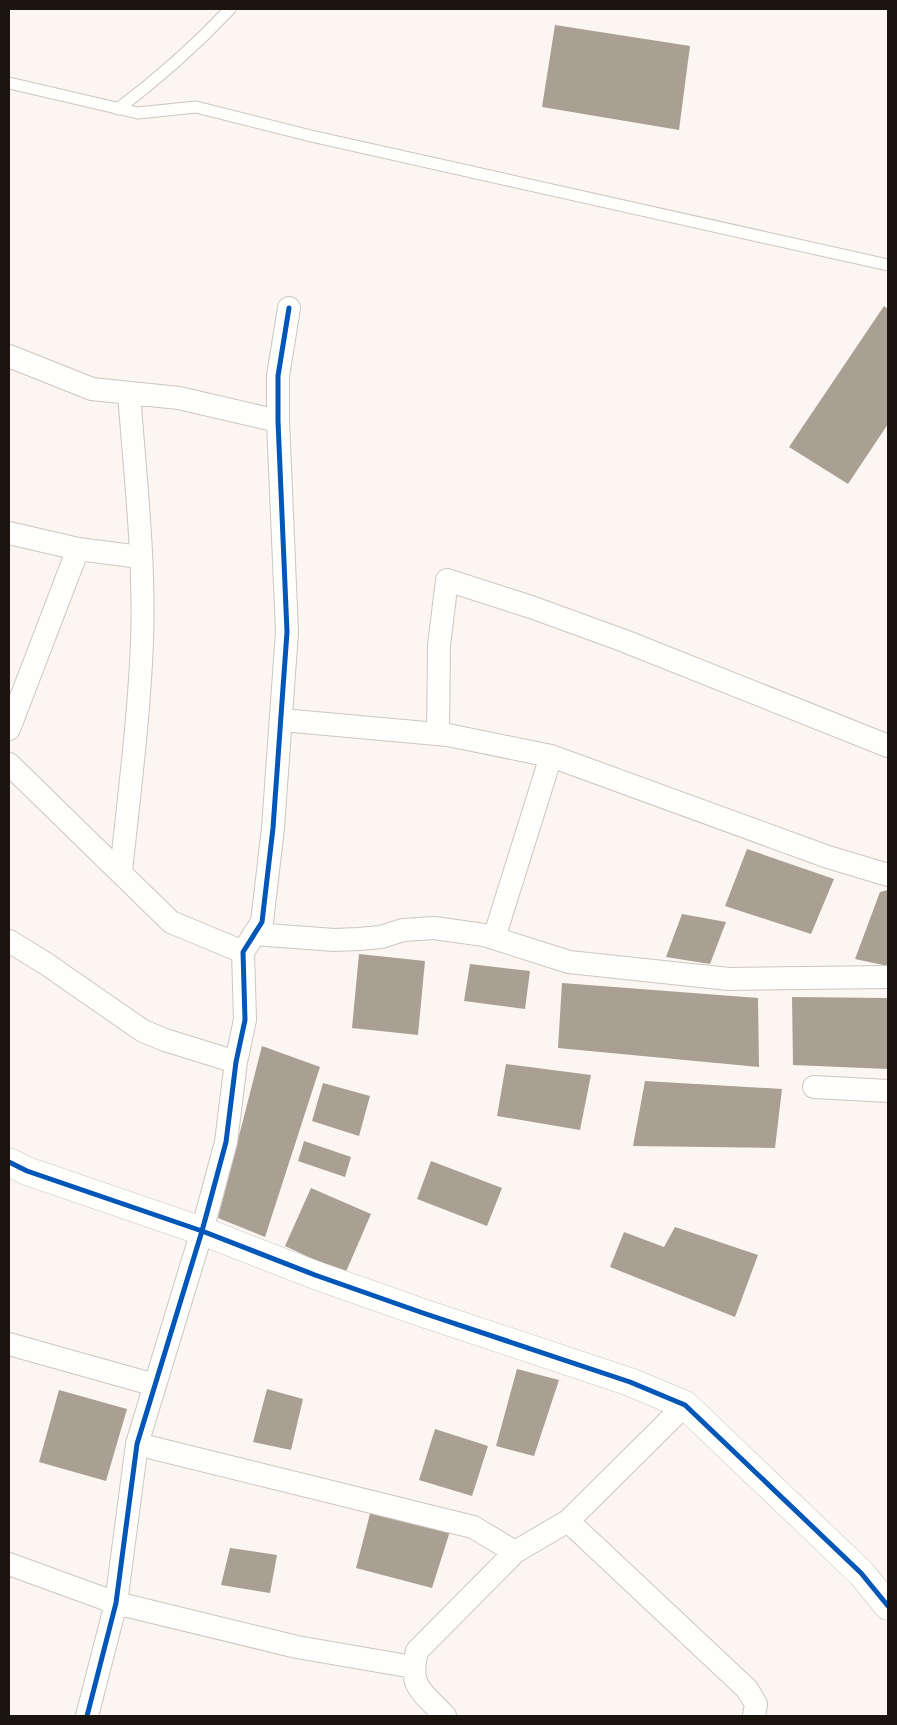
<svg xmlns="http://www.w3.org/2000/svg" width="897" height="1725" viewBox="0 0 897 1725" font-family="Overpass,sans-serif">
<rect width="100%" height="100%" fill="#fbf6f2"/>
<path fill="#aa9f93" d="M555 25 690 46 679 130 542 107Z
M884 306 888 309V424L848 484 789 447Z
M747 849 834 879 811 934 725 906Z
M888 890V966L855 959 880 892Z
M682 914 726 922 710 964 666 957Z
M359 954 425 961 418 1035 352 1028Z
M470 964 530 971 525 1009 464 1001Z
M562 983 758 998 759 1067 558 1048Z
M792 997 888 998V1069L793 1065Z
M262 1046 320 1067 265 1237 218 1218Z
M506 1064 591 1075 580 1130 497 1116Z
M645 1081 782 1089 775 1148 633 1146Z
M323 1083 370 1096 359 1136 312 1121Z
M304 1141 351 1157 345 1177 298 1161Z
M431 1161 502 1188 487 1226 417 1199Z
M311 1188 371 1214 345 1274 285 1246Z
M675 1227 758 1255 735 1317 610 1267 624 1232 664 1247Z
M517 1369 559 1380 534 1456 496 1446Z
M267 1389 303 1399 291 1450 253 1442Z
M59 1390 127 1409 106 1481 39 1462Z
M435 1429 488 1446 472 1496 419 1480Z
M372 1506 452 1525 432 1588 356 1568Z
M230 1548 277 1555 270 1593 221 1585Z"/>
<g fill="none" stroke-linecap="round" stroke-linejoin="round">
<defs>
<path id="service" d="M9 83 138 113 196 107 311 136 888 265
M118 109C159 78 195 46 230 9"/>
<path id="minor" d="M9 356 92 389 179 398 278 421
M9 533 78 549 140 557
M282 720 448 735 551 756 828 857 888 875
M9 729 78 549
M438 734 439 645 447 580 531 607 622 640 888 746
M9 764 171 922 243 952
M121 872C129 795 139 719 142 642 145 559 135 475 129 393
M254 934 334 940 359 939 381 937 403 930 434 928 484 935 569 962 729 979 888 977
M494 938 551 756
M9 941 45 963 143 1031 165 1040 236 1062
M814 1087 888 1091
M9 1344 155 1385
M137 1444 473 1527 515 1552
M568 1521 747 1689 756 1704 754 1716
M9 1564 116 1603 297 1647 413 1667
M87 1716 116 1603 137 1444 202 1231 226 1142 236 1062 245 1020 243 952 262 922 273 828 287 632 278 421V376L289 308
M445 1716C422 1691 408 1688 417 1651L515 1552 568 1521 685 1405"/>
<path id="tertiary" d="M9 1162 27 1171 202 1231 315 1275 423 1313 630 1382 685 1405 861 1573 888 1606"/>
</defs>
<use href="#service" stroke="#cdc6c1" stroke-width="13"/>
<use href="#minor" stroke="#cdc6c1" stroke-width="24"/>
<use href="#tertiary" stroke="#cdc6c1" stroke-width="29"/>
<use href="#service" stroke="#fefefd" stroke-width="11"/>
<use href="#minor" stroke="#fefefd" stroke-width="22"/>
<use href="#tertiary" stroke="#fefefd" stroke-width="28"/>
<defs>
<path id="cycleway" d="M9 1162 27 1171 202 1231 315 1275 423 1313 630 1382 685 1405 861 1573 888 1606
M87 1716 116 1603 137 1444 202 1231 226 1142 236 1062 245 1020 243 952 262 922 273 828 287 632 278 421V376L289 308"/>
</defs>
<use href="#cycleway" stroke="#fff" stroke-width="8"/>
<use href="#cycleway" stroke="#0057b8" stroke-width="5"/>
</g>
<rect width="897" height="1725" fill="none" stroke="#1c140e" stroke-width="20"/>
</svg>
